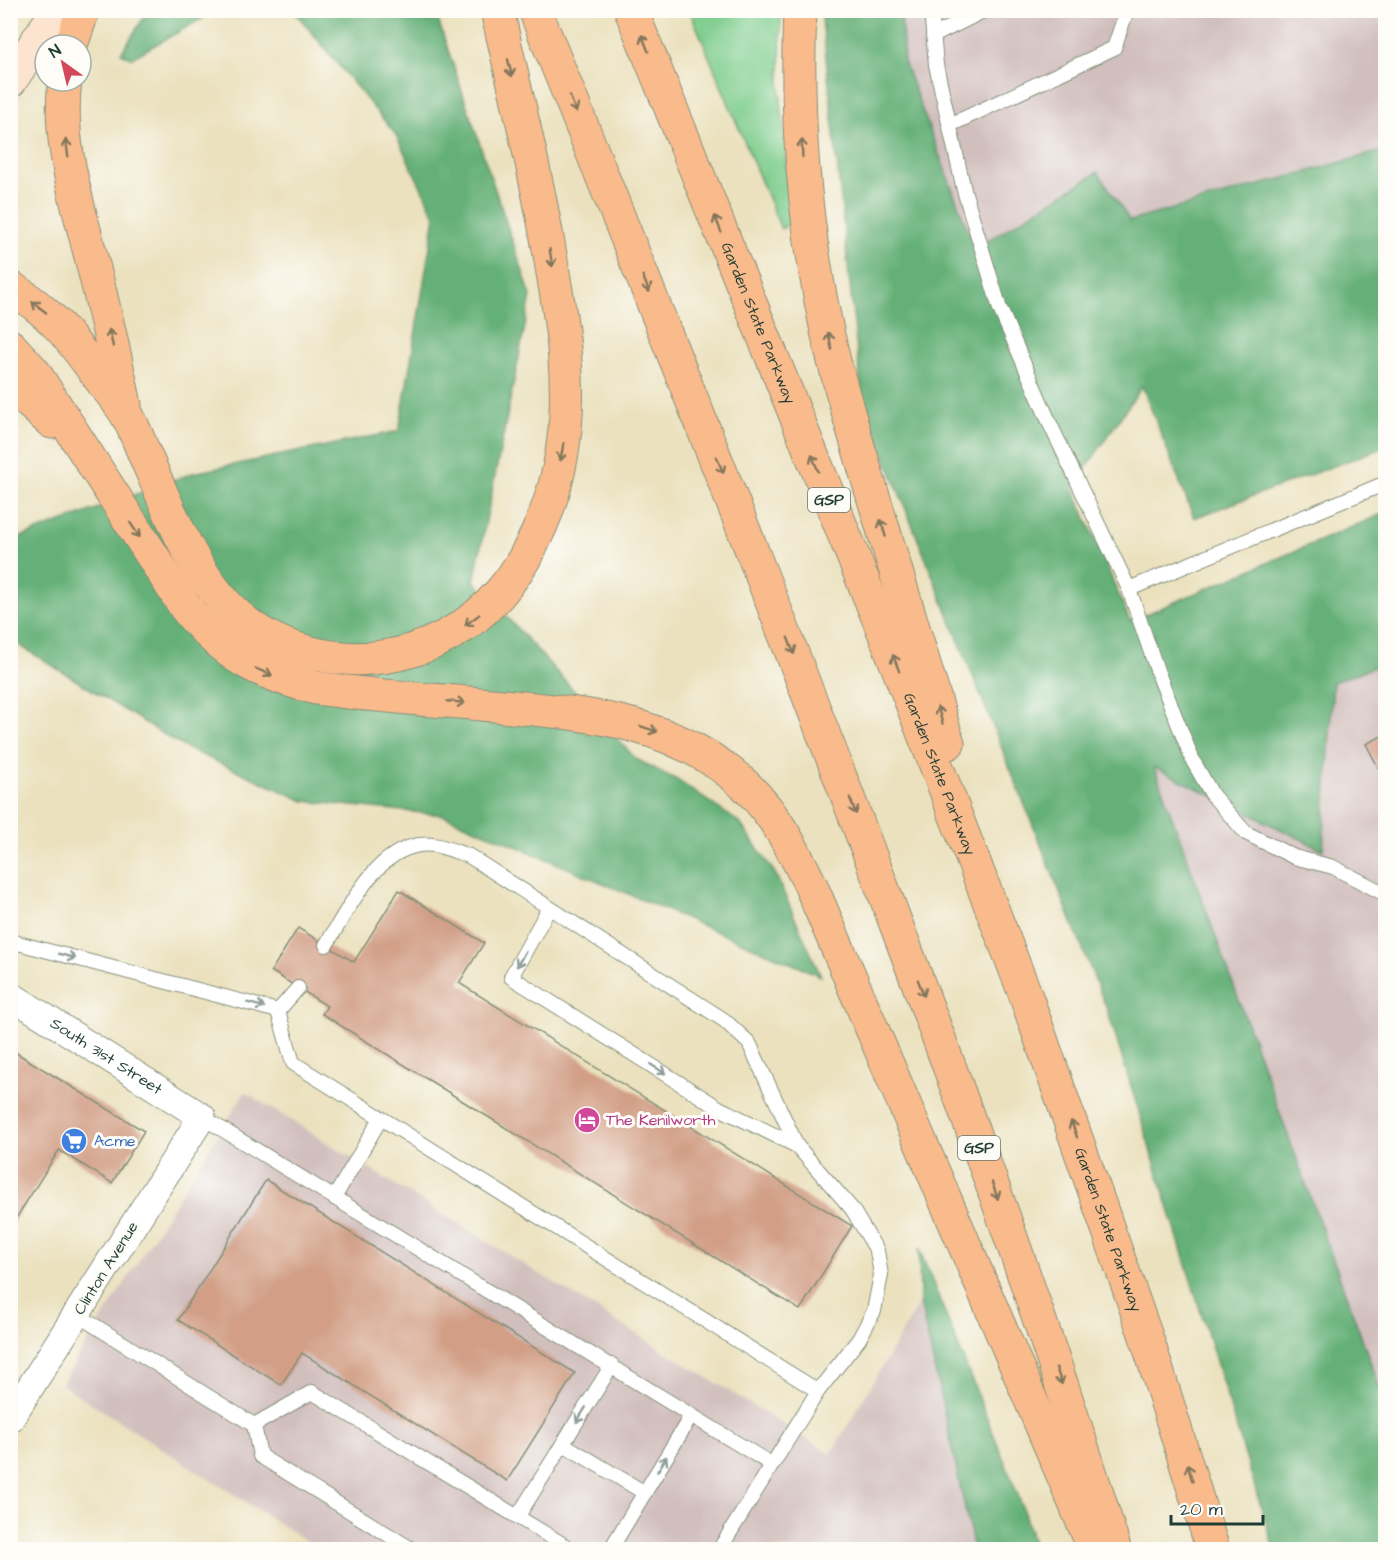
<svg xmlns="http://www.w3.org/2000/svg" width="1396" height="1560" viewBox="0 0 1396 1560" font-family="'Architects Daughter',sans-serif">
<rect width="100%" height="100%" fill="#fdfcf7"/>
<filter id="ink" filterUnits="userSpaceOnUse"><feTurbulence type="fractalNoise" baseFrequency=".0167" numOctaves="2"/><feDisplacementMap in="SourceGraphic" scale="12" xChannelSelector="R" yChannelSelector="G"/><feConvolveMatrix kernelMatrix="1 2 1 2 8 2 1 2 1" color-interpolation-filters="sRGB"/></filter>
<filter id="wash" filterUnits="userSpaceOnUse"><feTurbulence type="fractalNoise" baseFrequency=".008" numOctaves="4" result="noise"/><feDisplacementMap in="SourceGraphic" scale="24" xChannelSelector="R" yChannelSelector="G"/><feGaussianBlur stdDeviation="1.35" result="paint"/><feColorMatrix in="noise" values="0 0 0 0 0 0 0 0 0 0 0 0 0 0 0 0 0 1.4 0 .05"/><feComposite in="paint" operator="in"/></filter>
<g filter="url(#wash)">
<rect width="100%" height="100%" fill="#ebe1be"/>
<path fill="#d1bfbe" d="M901 11H1385V150L1130 221 1098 172 975 249 904 62Z
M1385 656V1402L1154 766 1323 850 1333 682Z
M245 1092 831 1454 920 1302 974 1549H319L61 1384Z"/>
<path fill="#7ccc8c" stroke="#4e8460" stroke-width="1.5" d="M690 11H781L780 89 792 223 781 229Z"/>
<path fill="#65b078" stroke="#427656" stroke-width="1.5" d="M148 11V10L216 11 132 58 121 53Z
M294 11H435L531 296 474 581 636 759 677 780 740 823 775 873 821 976 443 815 304 801 184 747 11 640 10 541 193 473 399 431 435 216 396 135Z
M825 11H901L904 62 975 249 1098 172 1130 221 1385 150V447L1194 518 1142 386 1073 487 1130 621 1385 513V663L1333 682 1323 850 1154 767 1385 1402V1549H1274L1108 1012 880 445 861 390 822 20Z
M919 1248 1020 1500 1035 1549H974L920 1302Z"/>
<g id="blocks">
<path fill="#d29f86" d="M1386 734V782L1366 744Z
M399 890 484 943 459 983 852 1226 800 1310 322 1014 327 1006 271 971 298 928 354 962Z
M10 1049 144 1131 112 1183 59 1150 10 1228Z
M266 1180 575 1373 507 1481 302 1353 281 1385 178 1320Z"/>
</g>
</g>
<g filter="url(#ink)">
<use href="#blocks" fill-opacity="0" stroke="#858f79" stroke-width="1.5"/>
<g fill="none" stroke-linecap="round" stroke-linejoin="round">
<defs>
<path id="lane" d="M931 10 936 65 964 190 1000 309 1051 426 1129 589 1158 673 1193 761 1213 796 1246 833 1294 857 1333 867 1383 893 1386 897
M933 36 985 10
M950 125 1114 48 1127 10
M1129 589 1386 483
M549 908 511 977 719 1108 797 1146
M10 941 278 1011
M326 945C348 910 374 852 419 845 436 842 453 851 469 856L724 1020 749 1043 797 1146 852 1209 877 1251 881 1275 874 1311 859 1339 818 1391 719 1550
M278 1011 293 1063 818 1391
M278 1011 298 988
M202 1117 771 1464
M334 1198 381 1118
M76 1314 254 1425 312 1392 572 1550
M254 1425 260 1456 413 1550
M563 1444 645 1493
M518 1516 612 1365
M610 1550 691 1416"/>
<g id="street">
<path id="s1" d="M10 995 202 1117 10 1419"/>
</g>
<path id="secondary" d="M10 81 58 10"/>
<g id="highway">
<path d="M535 10C660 319 785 628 902 940 978 1141 1051 1343 1114 1548"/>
<path id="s2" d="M631 10 888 642 1024 991 1149 1345 1213 1550"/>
<path d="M800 10C795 126 806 244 833 357 847 412 864 467 881 522 903 596 926 669 948 743"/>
<path d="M71 45 83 10"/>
<path d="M65 81C57 140 77 201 91 257 104 307 115 356 125 405"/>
<path d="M10 287C55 315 71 339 101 380 110 392 121 404 128 417 134 428 139 441 144 453 169 509 191 573 238 616 282 656 354 668 410 651 460 636 498 604 524 559 547 519 561 475 565 429 570 377 562 324 553 273 539 185 517 98 497 10"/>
<path d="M10 346 34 372 46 391 186 608C225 656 257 673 316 688 377 697 440 700 502 706 592 714 678 722 747 787 776 815 794 851 811 886L1095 1550"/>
<path d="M10 385 52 422"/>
</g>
</defs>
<use href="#lane" stroke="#858f79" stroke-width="16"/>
<use href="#street" stroke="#858f79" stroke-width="29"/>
<use href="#secondary" stroke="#858f79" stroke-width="35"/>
<use href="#highway" stroke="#858f79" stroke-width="35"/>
<use href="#lane" stroke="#fff" stroke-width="14"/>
<use href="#street" stroke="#fff" stroke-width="27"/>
<use href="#secondary" stroke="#fde4d1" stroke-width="33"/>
<use href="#highway" stroke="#fabb8c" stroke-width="33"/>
</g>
<defs><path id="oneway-shaft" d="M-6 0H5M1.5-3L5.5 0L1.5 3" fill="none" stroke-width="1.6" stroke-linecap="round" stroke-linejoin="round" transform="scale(1.5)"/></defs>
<g stroke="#82765c">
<use href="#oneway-shaft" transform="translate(645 43) rotate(-112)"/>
<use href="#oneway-shaft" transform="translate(510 68) rotate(77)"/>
<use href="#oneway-shaft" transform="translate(573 104) rotate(68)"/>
<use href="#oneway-shaft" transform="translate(67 148) rotate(-98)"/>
<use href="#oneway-shaft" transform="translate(802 148) rotate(-93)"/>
<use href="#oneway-shaft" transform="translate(718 224) rotate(-112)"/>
<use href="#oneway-shaft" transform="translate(551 258) rotate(81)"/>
<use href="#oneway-shaft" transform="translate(646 284) rotate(68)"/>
<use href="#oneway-shaft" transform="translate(39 307) rotate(-142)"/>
<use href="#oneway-shaft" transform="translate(111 338) rotate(-103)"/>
<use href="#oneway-shaft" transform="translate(830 341) rotate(-102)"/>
<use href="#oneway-shaft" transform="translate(562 452) rotate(100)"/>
<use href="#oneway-shaft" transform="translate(815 463) rotate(-112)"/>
<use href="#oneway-shaft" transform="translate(720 465) rotate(68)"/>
<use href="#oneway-shaft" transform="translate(883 528) rotate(-107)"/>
<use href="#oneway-shaft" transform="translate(135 530) rotate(57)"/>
<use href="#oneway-shaft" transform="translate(472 620) rotate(143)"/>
<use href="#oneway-shaft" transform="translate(791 646) rotate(69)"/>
<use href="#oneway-shaft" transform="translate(896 663) rotate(-111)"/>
<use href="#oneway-shaft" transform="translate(264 672) rotate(23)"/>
<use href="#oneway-shaft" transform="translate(456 702) rotate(5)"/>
<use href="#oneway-shaft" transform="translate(940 715) rotate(-107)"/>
<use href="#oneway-shaft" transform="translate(649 729) rotate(19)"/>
<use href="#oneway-shaft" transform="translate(853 806) rotate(69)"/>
<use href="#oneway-shaft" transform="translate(921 988) rotate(69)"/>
<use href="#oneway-shaft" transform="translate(1074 1129) rotate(-110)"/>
<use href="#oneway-shaft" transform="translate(995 1191) rotate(71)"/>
<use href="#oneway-shaft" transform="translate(1059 1376) rotate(71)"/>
<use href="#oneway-shaft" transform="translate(1190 1473) rotate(-107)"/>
</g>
<g stroke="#8f9e9a">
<use href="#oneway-shaft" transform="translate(67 956) rotate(15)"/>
<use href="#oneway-shaft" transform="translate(521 959) rotate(119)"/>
<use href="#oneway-shaft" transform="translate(256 1005) rotate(15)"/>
<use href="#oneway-shaft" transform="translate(658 1069) rotate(32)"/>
<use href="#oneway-shaft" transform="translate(581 1415) rotate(122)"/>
<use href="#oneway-shaft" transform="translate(662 1464) rotate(-59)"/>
</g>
</g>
<defs>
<symbol id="hotel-disc" viewBox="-11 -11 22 22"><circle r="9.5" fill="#d1479c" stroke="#fdfcf7"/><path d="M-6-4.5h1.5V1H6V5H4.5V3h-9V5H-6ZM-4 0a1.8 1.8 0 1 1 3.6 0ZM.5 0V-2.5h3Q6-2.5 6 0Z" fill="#fff"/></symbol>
<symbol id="supermarket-disc" viewBox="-11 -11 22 22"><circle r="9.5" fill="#3f7fe0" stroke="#fdfcf7"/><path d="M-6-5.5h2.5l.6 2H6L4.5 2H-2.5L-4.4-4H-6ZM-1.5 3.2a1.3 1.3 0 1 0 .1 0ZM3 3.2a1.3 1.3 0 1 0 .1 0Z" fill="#fff"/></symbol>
</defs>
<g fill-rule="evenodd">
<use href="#hotel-disc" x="572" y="1105" width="30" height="30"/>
<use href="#supermarket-disc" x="59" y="1126" width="30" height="30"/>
</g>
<g text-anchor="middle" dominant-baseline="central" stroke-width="6" stroke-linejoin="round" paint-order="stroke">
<g fill="#fdfcf7" stroke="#62766e" stroke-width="1.5">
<rect x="808" y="488" width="42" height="24" rx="4.5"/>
<rect x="958" y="1136" width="42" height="24" rx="4.5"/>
</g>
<g font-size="15" font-weight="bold" fill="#1f3d34">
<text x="829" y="500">GSP</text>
<text x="979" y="1148">GSP</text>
</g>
<g font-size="16" fill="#1f3d34" stroke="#fdfcf7">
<text stroke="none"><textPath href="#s2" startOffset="338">Garden State Parkway</textPath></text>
<text stroke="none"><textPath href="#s2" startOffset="824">Garden State Parkway</textPath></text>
<text stroke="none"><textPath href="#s1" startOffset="114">South 31st Street</textPath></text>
<text stroke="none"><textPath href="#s2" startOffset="1310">Garden State Parkway</textPath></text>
<text transform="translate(106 1268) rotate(-58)">Clinton Avenue</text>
</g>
<g font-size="16" fill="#b23c85" stroke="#fdfcf7" text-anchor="start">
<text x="606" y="1120">The Kenilworth</text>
</g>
<g font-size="16" fill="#366cbe" stroke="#fdfcf7" text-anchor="start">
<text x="94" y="1141">Acme</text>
</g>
</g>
<rect width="1396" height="1560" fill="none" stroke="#fdfcf7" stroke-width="36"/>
<g transform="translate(63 63) rotate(326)"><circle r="28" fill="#fdfcf7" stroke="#a4b0a9" stroke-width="1.5"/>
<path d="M0-4.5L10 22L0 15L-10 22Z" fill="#d1495b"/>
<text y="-9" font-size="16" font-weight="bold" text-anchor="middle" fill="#1f3d34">N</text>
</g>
<path d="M1171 1515v9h92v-9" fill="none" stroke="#1f3d34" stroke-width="3"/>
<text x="1180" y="1515" font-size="18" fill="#1f3d34" stroke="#fdfcf7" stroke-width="4.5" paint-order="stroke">20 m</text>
</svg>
